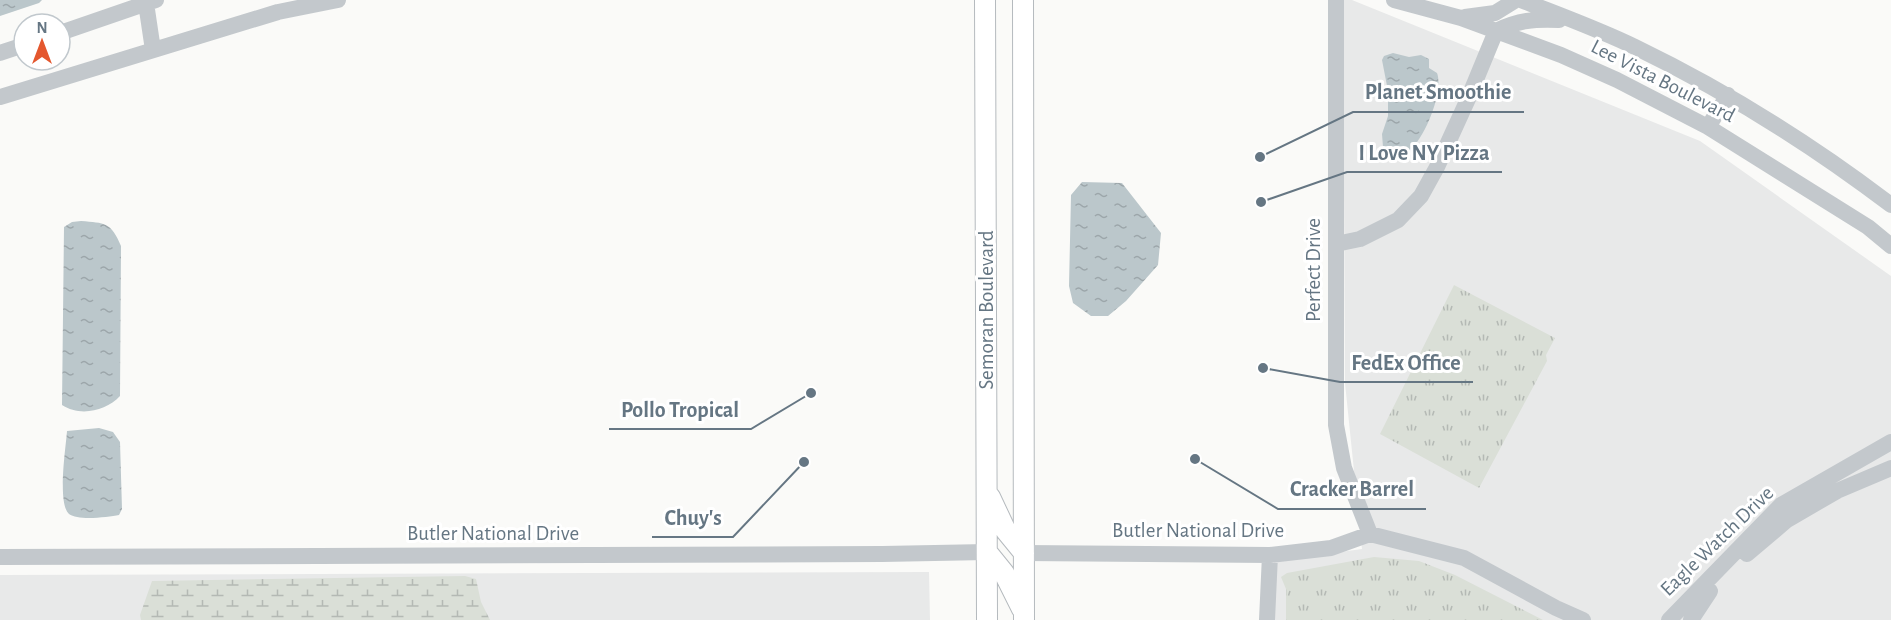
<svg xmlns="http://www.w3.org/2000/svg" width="1891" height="620" viewBox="0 0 1891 620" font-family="'Alegreya Sans',sans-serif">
<defs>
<pattern id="grass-tufts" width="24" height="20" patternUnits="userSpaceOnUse" patternTransform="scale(1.5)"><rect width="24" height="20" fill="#dadfd7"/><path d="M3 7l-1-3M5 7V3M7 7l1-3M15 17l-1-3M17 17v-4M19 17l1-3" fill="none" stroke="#b4b9b4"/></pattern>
<pattern id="wetland-marsh" width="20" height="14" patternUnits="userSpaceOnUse" patternTransform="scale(1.5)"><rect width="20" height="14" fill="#dadfd7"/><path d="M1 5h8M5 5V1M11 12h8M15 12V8" fill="none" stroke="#b4b9b4"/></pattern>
<pattern id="water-ripples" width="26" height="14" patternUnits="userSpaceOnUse" patternTransform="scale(1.5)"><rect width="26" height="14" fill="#bbc7cb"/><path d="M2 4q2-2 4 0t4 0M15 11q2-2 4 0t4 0" fill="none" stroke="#9ca6aa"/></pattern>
</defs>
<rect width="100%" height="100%" fill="#fafaf8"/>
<path fill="#e8e9e9" d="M1343 0H1352L1700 141 1891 276V620H1273L1274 561 1362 549 1345 383Z
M929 572 930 620H0V575Z"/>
<path fill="url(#grass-tufts)" d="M1454 285 1555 338 1546 355 1547 361 1479 488 1380 434Z
M1374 557 1419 561 1455 575 1543 620H1286V589L1281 577 1287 573Z"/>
<path fill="url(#wetland-marsh)" d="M465 576 476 579 481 602 490 620H141L140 615 152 581Z"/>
<path fill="url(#water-ripples)" d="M0 0H42L39 3 0 16Z
M1393 53 1409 57 1421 55 1429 59V68L1437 73C1444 91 1425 138 1410 150 1402 157 1394 160 1384 160L1382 134 1388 116V91L1382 60 1384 56Z
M1082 182 1122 183 1161 233 1158 265 1126 301 1108 316H1091L1073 303 1069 286 1071 195Z
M81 221C105 223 111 222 121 246L120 396C106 411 80 417 62 405L64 227 72 222Z
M99 428 113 432 120 442 122 509 119 515C108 517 78 521 69 514 57 503 66 447 67 431Z"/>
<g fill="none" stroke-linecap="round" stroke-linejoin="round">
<defs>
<path id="major" d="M985 0 987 620
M1023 0 1024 620
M990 497 1006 531 1024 553
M987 552 1004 573 1022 609"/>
</defs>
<use href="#major" stroke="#b5babe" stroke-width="22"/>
<path stroke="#c3c8cc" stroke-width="16" d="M1336 0V425L1344 468 1370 534
M1394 0 1461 18 1561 55 1617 80 1708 127 1868 227 1891 246
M1521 0C1559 15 1598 29 1635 47 1726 91 1811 144 1891 205
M146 3 153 50
M1465 17 1495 13 1516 0
M60 33 156 0
M0 53 24 45
M0 97 278 12 338 0
M1708 127 1728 95
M1336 244 1360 239 1398 220 1421 196 1437 167 1468 99 1496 31C1519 20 1534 19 1559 20
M1370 534 1464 558 1556 608 1583 620
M1024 553 1270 555 1331 548 1370 534
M1747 554 1787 520 1837 491 1891 468
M0 557 882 554 987 552
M1267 620 1270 555
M1669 620 1781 505 1891 442
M1691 620 1710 591"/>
<use href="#major" stroke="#fff" stroke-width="20"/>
</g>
<g text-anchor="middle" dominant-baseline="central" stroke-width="6" stroke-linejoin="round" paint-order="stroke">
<g font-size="21" fill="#657683" stroke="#fff">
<text transform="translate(1663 81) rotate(27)">Lee Vista Boulevard</text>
<text transform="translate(1313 270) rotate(-90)">Perfect Drive</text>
<text transform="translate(986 310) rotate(-90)">Semoran Boulevard</text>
<text x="1198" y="530">Butler National Drive</text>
<text x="493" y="533">Butler National Drive</text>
<text transform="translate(1717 541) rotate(-44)">Eagle Watch Drive</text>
</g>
</g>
<path fill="none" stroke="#657683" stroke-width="2" d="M1260 157L1353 112H1524M1261 202L1347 172H1502M1263 368L1340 382H1473M811 393L751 429H609M1195 459L1278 509H1426M804 462L733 537H652"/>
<g fill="#657683" stroke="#fff" stroke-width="2">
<circle cx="1260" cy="157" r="6"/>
<circle cx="1261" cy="202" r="6"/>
<circle cx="1263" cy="368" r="6"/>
<circle cx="811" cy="393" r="6"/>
<circle cx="1195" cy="459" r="6"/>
<circle cx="804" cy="462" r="6"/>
</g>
<g font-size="22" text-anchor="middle" font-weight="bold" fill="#657683" stroke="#fff" stroke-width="6" stroke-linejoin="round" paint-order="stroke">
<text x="1438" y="99">Planet Smoothie</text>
<text x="1424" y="160">I Love NY Pizza</text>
<text x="1406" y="370">FedEx Office</text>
<text x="680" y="417">Pollo Tropical</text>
<text x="1352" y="496">Cracker Barrel</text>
<text x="693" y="525">Chuy's</text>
</g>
<g transform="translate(42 42)"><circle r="28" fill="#ffffff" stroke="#c1c8cd" stroke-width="1.5"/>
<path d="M0-4.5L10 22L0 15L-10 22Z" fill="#e4572e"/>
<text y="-9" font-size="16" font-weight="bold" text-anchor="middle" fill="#657683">N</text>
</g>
</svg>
